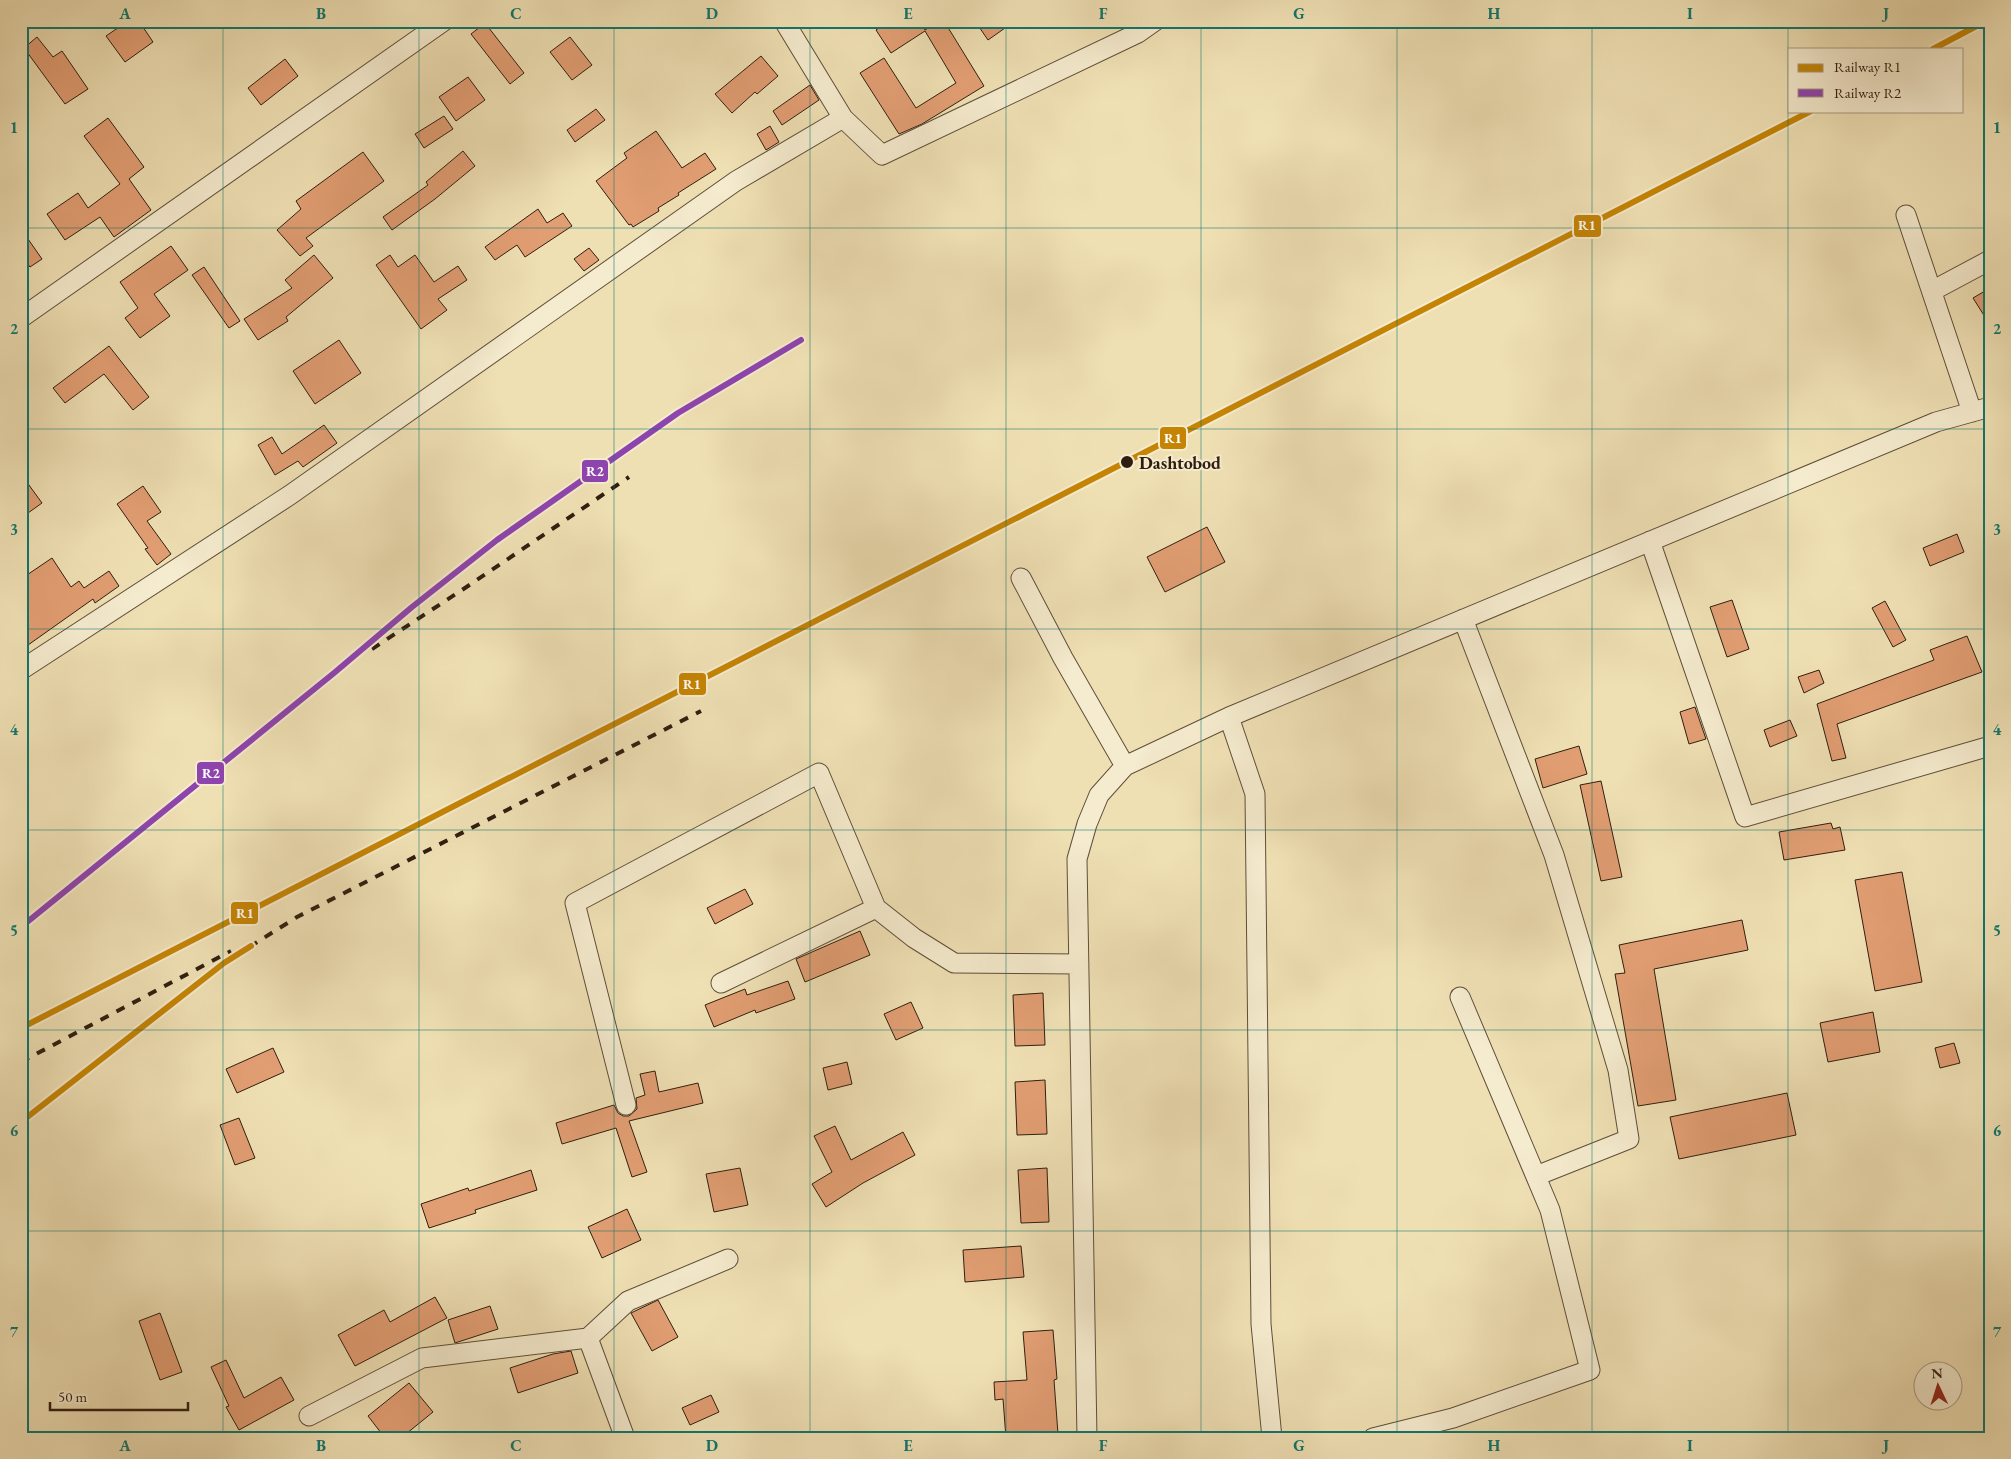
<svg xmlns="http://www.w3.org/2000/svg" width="2011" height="1459" viewBox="0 0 2011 1459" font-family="'EB Garamond',serif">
<rect width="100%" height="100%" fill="#efe0b4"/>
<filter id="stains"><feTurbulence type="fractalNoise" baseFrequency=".004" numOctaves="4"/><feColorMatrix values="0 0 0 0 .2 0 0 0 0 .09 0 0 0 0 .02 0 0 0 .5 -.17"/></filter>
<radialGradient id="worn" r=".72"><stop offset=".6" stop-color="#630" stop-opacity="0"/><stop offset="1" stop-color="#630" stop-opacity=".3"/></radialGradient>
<path fill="#e29e73" stroke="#2f1e10" d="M128 21H139L153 42 125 62 106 36Z
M889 21H920L925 30 940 21H944L984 86 922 124 899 134 860 73 884 58 916 108 956 83 925 31 891 53 876 30Z
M975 21H1015L988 40Z
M485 23 524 73 510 84 471 34Z
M37 37 53 57 62 51 88 89 65 104 24 48Z
M570 37 592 65 572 80 550 52Z
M761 56 778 76 757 94 755 92 732 113 715 94Z
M285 59 298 76 261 105 248 88Z
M468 77 485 100 456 121 439 97Z
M810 85 819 100 782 125 773 111Z
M596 109 605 120 575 142 567 130Z
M444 116 453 129 424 148 415 134Z
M108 118 144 167 129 179 151 210 114 237 100 217 65 240 47 214 78 193 88 208 120 184 84 136Z
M770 126 779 142 766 150 757 134Z
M656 131 682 168 705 153 716 169 678 193 679 195 658 208 659 211 633 227 631 224 629 225 596 181 627 158 624 153Z
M463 151 475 166 435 199 392 230 383 217 428 185 426 182Z
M363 152 384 181 306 238 313 246 300 256 277 230 301 209 296 201Z
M538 209 547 223 563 213 572 226 525 257 517 245 495 260 485 247Z
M21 229 42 259 30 267 21 255Z
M171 246 188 270 154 294 170 316 140 338 125 318 138 308 120 282Z
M589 248 599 260 584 271 574 259Z
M314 255 333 278 286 317 288 321 258 340 244 319 292 288 285 280Z
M390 255 398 267 415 255 434 282 458 266 467 280 438 299 447 310 421 329 376 265Z
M204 267 240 321 229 328 192 275Z
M1990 288V325L1973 298Z
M339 340 361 373 315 404 293 371Z
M109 346 149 397 133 410 104 374 65 403 53 388Z
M324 425 337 443 303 467 298 461 275 475 258 445 272 437 282 454Z
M21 474 42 503 21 518Z
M143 486 161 512 147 521 171 554 157 565 145 549 148 548 117 504Z
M1207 527 1225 562 1165 592 1147 557Z
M1957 534 1964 552 1930 566 1923 548Z
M52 558 71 587 79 581 84 588 109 571 119 586 95 603 93 599 21 650V579Z
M1732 600 1749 649 1727 657 1710 607Z
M1885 601 1906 640 1893 647 1872 608Z
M1967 636 1982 672 1837 724 1846 758 1832 761 1817 704 1934 660 1930 650Z
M1819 670 1824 683 1804 693 1798 677Z
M1695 707 1706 739 1689 744 1680 712Z
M1790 720 1797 736 1770 747 1764 730Z
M1579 746 1587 774 1543 788 1535 759Z
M1601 781 1622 877 1601 881 1580 785Z
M1831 823 1833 829 1840 827 1845 850 1784 860 1779 832Z
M1902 872 1922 982 1875 991 1855 880Z
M745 889 753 904 715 924 707 908Z
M1742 920 1748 950 1654 969 1676 1100 1638 1106 1615 974 1625 973 1619 945Z
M860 931 870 955 805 982 796 959Z
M788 981 795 999 756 1013 755 1010 714 1027 705 1005 745 989 747 995Z
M1043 993 1045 1045 1015 1046 1013 995Z
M911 1002 923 1028 896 1040 884 1014Z
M1873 1012 1880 1052 1828 1062 1820 1023Z
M1954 1043 1960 1063 1940 1068 1935 1048Z
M273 1048 284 1072 237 1093 226 1069Z
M847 1062 852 1084 828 1090 823 1068Z
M655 1071 659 1092 698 1083 703 1103 629 1121 647 1172 632 1177 616 1128 562 1144 556 1123 614 1105 618 1113 623 1116H629L637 1109 636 1098 645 1095 640 1074Z
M1045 1080 1047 1134 1017 1135 1015 1082Z
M1787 1093 1796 1135 1679 1159 1670 1117Z
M239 1118 255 1158 235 1165 220 1125Z
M835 1126 851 1160 903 1132 915 1155 863 1183 826 1207 812 1184 832 1172 814 1136Z
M740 1168 748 1205 714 1212 706 1174Z
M1047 1168 1049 1222 1021 1223 1018 1170Z
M531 1170 537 1190 475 1210 476 1213 429 1228 421 1204 468 1188 469 1191Z
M627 1209 641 1240 602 1258 588 1227Z
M1021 1246 1024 1277 965 1282 963 1250Z
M435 1297 447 1318 355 1366 338 1335 384 1310 390 1322Z
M658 1300 678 1337 652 1351 631 1313Z
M490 1306 498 1329 455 1343 448 1320Z
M160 1313 182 1372 160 1380 139 1321Z
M1053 1330 1057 1379 1054 1380 1058 1434 1006 1438 1003 1399 995 1400 994 1382 1027 1380 1023 1332Z
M571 1351 578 1373 518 1393 510 1368 553 1354Z
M226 1360 244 1398 281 1377 294 1400 239 1430 226 1407 229 1406 211 1367Z
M409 1383 433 1412 401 1438H385L368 1416Z
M711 1395 719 1412 690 1425 682 1408Z"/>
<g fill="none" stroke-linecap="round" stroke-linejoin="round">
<defs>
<path id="minor" d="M784 21 843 118 882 155 1138 33 1155 21
M1906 215 1972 412
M1932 291 1990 260
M21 318 444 21
M1650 541 1745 817 1990 746
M1021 578 1063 658 1125 766
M1463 619 1554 855 1618 1070 1629 1139 1536 1176
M21 670 290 495 736 181 843 118
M1229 717 1255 794 1261 1324 1272 1438
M721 983 876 908 914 938 954 963 1079 964
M626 1105 575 903 819 773 876 908
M588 1338 628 1301 728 1259
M309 1416 422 1358 588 1338 625 1438
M1087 1438 1077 859 1087 824 1099 795 1125 766 1229 717 1936 422 1990 407
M1373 1438 1453 1418 1590 1370 1550 1210 1460 997"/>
</defs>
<use href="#minor" stroke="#5f4e39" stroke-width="21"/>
<use href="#minor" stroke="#f5ebce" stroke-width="19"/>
<path stroke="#2f1e10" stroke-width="4" stroke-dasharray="9 9" stroke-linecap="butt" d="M1933 49 1986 21
M372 649 465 588 629 477
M21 927 334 673 412 607 497 540 678 413 801 340
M21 1028 1811 111
M21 1062 231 951
M21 1122 224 963 297 917 701 711"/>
<defs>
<path id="rail-1" d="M1933 49 1986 21
M21 1028 1811 111
M21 1122 224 963 251 946"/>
<path id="rail-2" d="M21 927 334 673 412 607 497 540 678 413 801 340"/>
</defs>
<use href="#rail-1" stroke="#f5ebce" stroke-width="10"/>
<use href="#rail-2" stroke="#f5ebce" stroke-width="10"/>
<use href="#rail-1" stroke="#c58404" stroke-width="6"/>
<use href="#rail-2" stroke="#8e44ad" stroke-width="6"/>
</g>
<path fill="none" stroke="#0f766e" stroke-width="1" stroke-opacity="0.55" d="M223 21V1438M419 21V1438M614 21V1438M810 21V1438M1006 21V1438M1201 21V1438M1397 21V1438M1592 21V1438M1788 21V1438M21 228H1990M21 429H1990M21 629H1990M21 830H1990M21 1030H1990M21 1231H1990"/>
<circle fill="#2f1e10" stroke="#f5ebce" stroke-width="2" cx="1127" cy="462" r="7"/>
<g text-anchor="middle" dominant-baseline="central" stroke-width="4" stroke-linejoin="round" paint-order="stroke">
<g font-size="18" font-weight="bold" fill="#2f1e10" stroke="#f5ebce" text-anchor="start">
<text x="1139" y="462">Dashtobod</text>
</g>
</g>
<g stroke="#f5ebce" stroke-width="2">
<rect x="1573" y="214" width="29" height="24" rx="5" fill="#c58404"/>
<rect x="1159" y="426" width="28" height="24" rx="5" fill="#c58404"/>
<rect x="581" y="459" width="28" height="24" rx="5" fill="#8e44ad"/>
<rect x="678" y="672" width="29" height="24" rx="5" fill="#c58404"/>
<rect x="196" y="761" width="29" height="24" rx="5" fill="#8e44ad"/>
<rect x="230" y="901" width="29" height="24" rx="5" fill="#c58404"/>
</g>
<g font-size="14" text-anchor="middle" font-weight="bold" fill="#fff">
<text x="1587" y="230">R1</text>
<text x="1173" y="443">R1</text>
<text x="595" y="476">R2</text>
<text x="692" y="689">R1</text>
<text x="211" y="778">R2</text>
<text x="245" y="918">R1</text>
</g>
<rect width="2011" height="1459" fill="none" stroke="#efe0b4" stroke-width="55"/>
<rect x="1788" y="48" width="175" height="65" fill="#f5ebce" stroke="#a69982"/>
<rect x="1798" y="64" width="25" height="8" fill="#c58404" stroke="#a69982"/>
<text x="1834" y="72" font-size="15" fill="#2f1e10">Railway R1</text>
<rect x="1798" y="89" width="25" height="8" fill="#8e44ad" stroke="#a69982"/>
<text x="1834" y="98" font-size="15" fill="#2f1e10">Railway R2</text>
<g transform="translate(1938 1386) rotate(356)"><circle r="24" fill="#f5ebce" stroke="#a69982"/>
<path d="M0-4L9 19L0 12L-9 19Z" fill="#8f2418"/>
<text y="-8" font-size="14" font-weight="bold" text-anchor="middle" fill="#2f1e10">N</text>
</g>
<path d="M50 1402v8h138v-8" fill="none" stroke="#2f1e10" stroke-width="2.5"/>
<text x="58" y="1402" font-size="15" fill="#2f1e10" stroke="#f5ebce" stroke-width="4" paint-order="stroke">50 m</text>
<rect x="28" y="28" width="1956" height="1404" fill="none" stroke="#0f766e" stroke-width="2"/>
<g font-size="16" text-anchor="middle" font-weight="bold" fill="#0f766e">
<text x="125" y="19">A</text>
<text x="321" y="19">B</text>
<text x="516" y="19">C</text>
<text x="712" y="19">D</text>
<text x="908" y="19">E</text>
<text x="1103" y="19">F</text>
<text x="1299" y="19">G</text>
<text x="1494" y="19">H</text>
<text x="1690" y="19">I</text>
<text x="1886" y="19">J</text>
<text x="14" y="133">1</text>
<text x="1997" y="133">1</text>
<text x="14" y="334">2</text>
<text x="1997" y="334">2</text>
<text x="14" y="535">3</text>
<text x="1997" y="535">3</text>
<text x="14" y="735">4</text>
<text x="1997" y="735">4</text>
<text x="14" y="936">5</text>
<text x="1997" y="936">5</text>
<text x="14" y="1136">6</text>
<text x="1997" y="1136">6</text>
<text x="14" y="1337">7</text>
<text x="1997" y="1337">7</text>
<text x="125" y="1451">A</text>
<text x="321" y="1451">B</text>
<text x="516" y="1451">C</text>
<text x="712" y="1451">D</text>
<text x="908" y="1451">E</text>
<text x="1103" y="1451">F</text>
<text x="1299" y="1451">G</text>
<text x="1494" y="1451">H</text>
<text x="1690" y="1451">I</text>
<text x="1886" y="1451">J</text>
</g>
<rect width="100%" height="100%" filter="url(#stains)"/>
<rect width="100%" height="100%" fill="url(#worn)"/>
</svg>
